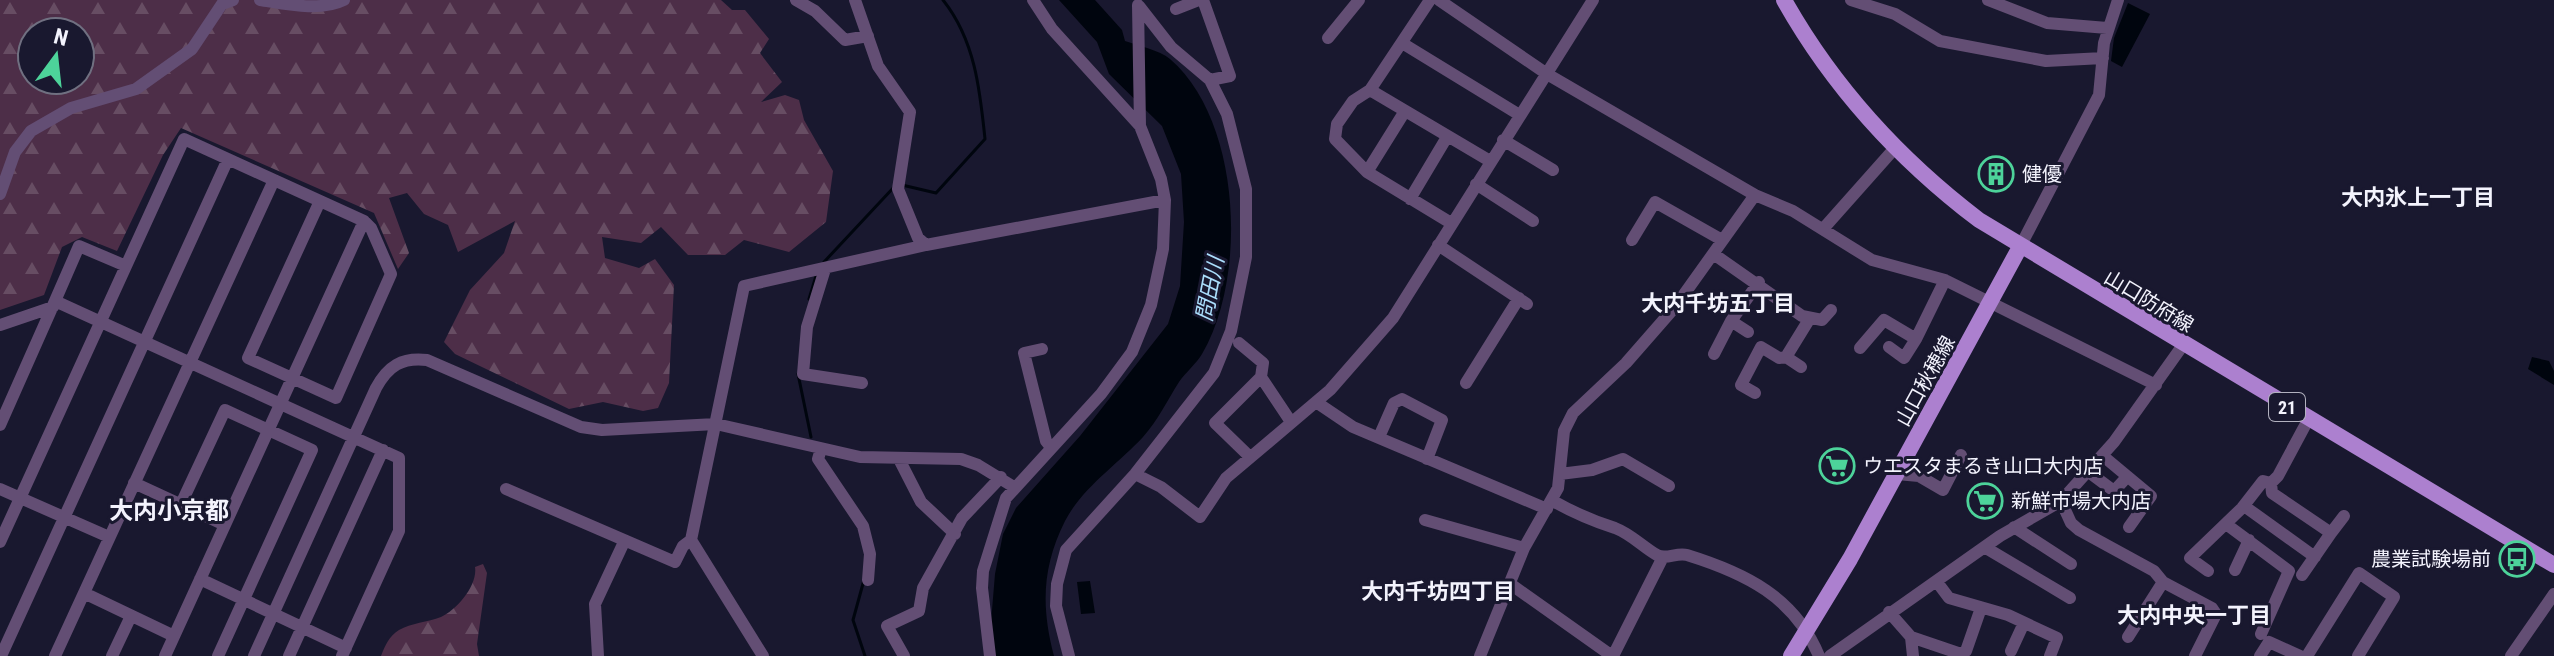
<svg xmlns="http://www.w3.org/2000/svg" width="2554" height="656" viewBox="0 0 2554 656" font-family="'Roboto Condensed','Noto Sans JP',sans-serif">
<defs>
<pattern id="forest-firs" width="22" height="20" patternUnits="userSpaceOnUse" patternTransform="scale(2)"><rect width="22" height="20" fill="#4d2e48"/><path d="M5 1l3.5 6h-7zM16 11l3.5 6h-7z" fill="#674d63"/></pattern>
</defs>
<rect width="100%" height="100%" fill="#19182f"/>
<path fill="url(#forest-firs)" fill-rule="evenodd" d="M0 0H721L732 10H745L769 39 760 53 782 82 761 102 785 95 799 100 804 120 833 171 826 222 789 252 744 240 725 255H688L661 227 641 243 602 237 605 258 639 268 655 259 674 285 669 383 658 408 643 411 603 402 569 409 455 354 444 342 470 290 504 253 515 221 458 252 448 225 424 214 407 193 389 198 409 253 398 269 374 213 181 128 163 155 117 251 82 237 62 247 44 295 0 310ZM32 32H80V80H32Z
M483 564 487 573 477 644 479 656H381C385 646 389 636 399 630 411 623 428 622 441 617 457 610 478 585 475 567Z"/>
<path fill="#00050e" d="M1059 0H1095L1122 30 1125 41C1139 46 1159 50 1170 59 1241 120 1248 276 1202 354 1196 364 1186 372 1179 382 1167 401 1158 420 1143 437 1118 464 1082 488 1065 521 1042 567 1041 607 1054 656H995L990 634 995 574 1003 534 1016 508 1080 436 1168 324 1180 286 1184 222 1181 174 1162 126 1109 74 1097 42Z
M2128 3 2150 14 2122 67 2111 61 2114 38Z
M2532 357 2549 361 2554 371V385L2528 369Z
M1090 581 1095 613 1081 614 1077 582Z"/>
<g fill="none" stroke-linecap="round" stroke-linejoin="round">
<path stroke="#00050e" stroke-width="3" d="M902 185 936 193 985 139C980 90 975 40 943 0
M824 262 895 186
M809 299 816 276
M798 374 811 437
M864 580 853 620 865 656"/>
<path stroke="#634e74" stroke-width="12" d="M260 0C286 4 320 12 344 0
M796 0 815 11 845 40 868 36
M855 0 878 66 910 112 898 189 918 238 926 245
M1033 0 1052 29 1140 126
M1203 0 1230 76 1210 80
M1430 0 1370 90 1353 101 1337 124 1335 139 1367 172 1451 223
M1439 0 1547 74 1755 195 1793 211 1872 260 1945 280 2156 385
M1851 0 1895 14 1940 41 2046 61 2103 58
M1988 0 2047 23 2107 28
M1176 9 1199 0
M1328 38 1359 0
M1402 43 1518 114
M1370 90 1490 161
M1503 140 1553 170
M1367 172 1405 111
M1476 184 1533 221
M0 194 15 152 31 131 71 108 136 89 192 49 222 4 233 0
M1410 199 1447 137
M1823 229 1895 148
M1632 240 1655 202 1722 240
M1438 245 1527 304
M2020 247 2099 95 2104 43 2118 0
M1715 255 1802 316 1822 320 1831 310
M825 269 807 327 803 374 862 383
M55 301 79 246 126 266
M1731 321 1748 332
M0 325 53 307
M1239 343 1263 363 1261 377 1291 422
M1889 347 1904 358 1916 339
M1860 348 1884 320 1916 339 1945 280
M1042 349 1024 353 1046 441 1050 446
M1714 354 1731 321 1759 282
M1786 357 1801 367
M1466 383 1519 298
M1755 393 1741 385 1761 347 1779 358 1786 357 1810 318
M1316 402 1353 427 1547 509
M0 425 55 301 399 458V531L342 656
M1379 437 1394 403 1402 399 1442 420 1427 459
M821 449 818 459 863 526 870 554 868 580
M1249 456 1215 423 1261 377
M2103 456 2151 496 2129 527
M899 459 921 502 955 534
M2086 470 2114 491 2127 477
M1135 474 1161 487 1200 517 1226 478 1330 390 1393 318 1593 0
M1560 474 1592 470 1623 459 1669 486
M1897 474 1919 476 1943 490 1961 455
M134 483 225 525
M2271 483 2272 493 2331 533 2302 575
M0 489 109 537
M506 489 675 562 683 546 691 540
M1553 501C1574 513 1593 521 1615 528 1631 534 1643 547 1657 555 1666 560 1677 552 1687 555 1745 573 1795 597 1819 656
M2061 501 2071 523 2079 530 2154 571 2163 582 2212 608 2216 614 2195 656
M181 504 225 410 312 450 218 656
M2244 506 2315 557
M1425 520 1524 548
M2226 524 2289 571 2261 634
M2014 527 2071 564
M2331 533 2344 516
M0 542 184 139 364 221 371 228 391 274 336 398 248 358 320 201
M1986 548 2070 598
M2235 570 2249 540
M2208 571 2190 558 2242 508 2263 481 2271 483 2278 476 2308 420
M200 579 346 648
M1937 582 1949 598 2008 615 2057 638 2050 656
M1509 583 1612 656
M84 593 174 636
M1889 612 1911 637 1913 656
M1911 637 1961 654 1966 651 1981 608
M2128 637 2163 582
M2011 651 2023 625
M1 656 228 159
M55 656 274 180
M112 656 131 616
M165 656 364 221
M254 656 376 388C388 366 402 357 427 360L581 427 602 430 716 424 860 457 961 459 978 465 1014 487
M289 656 383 450
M598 656 595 604 624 542
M763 656 691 540 744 286 926 245 1165 200
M904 656 887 626 919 611 923 588 962 518 1001 477
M990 656 982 588 983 571 1006 498 1101 394 1132 352 1151 305 1163 249 1165 200 1161 179 1140 126 1138 5
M1069 656 1056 606 1057 584 1066 550 1135 474 1214 373 1231 331 1246 257V189L1227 114 1210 80 1171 47 1139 6
M1480 656 1524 548 1558 488 1564 431 1573 413 1626 363 1675 307 1755 195
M1613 656 1663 557
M1830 656 2000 536 2061 501 2114 442 2183 345
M2260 656 2269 642 2300 656
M2307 656 2359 573 2394 597 2358 656
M2511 656 2554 594"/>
<path stroke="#ac80cf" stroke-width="16" d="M1784 0C1833 87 1900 160 1979 220L2554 565
M1791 656 1850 559 2020 247"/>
</g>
<defs>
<symbol id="building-ring" viewBox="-11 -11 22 22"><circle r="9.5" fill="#19182f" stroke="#4dd39a" stroke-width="1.5"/><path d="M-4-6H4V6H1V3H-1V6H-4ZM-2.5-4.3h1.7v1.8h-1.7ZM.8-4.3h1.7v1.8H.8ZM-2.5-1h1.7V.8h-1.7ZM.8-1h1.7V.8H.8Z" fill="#4dd39a"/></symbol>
<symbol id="supermarket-ring" viewBox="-11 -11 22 22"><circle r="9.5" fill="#19182f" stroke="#4dd39a" stroke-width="1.5"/><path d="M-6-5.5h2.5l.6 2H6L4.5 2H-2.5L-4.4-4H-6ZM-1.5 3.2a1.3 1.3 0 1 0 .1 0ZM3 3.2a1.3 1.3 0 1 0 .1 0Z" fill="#4dd39a"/></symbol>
<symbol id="bus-ring" viewBox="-11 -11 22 22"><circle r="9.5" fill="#19182f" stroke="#4dd39a" stroke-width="1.5"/><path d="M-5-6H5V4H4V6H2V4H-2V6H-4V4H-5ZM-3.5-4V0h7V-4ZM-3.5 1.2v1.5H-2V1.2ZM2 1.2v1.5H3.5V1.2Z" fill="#4dd39a"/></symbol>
</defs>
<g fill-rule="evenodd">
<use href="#building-ring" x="1976" y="154" width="40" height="40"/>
<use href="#supermarket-ring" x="1817" y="446" width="40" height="40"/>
<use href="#supermarket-ring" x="1965" y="481" width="40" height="40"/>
<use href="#bus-ring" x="2497" y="539" width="40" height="40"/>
</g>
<g text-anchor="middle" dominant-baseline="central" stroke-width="6" stroke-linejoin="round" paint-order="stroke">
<rect fill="#19182f" stroke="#b2b1bf" stroke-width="2" x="2269" y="393" width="36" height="28" rx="6"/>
<g font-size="18" font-weight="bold" fill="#f3f3fd">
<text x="2287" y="407">21</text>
</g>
<g font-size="20" fill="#f3f3fd" stroke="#19182f" text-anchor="start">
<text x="2022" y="174">健優</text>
<text x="1863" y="466">ウエスタまるき山口大内店</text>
<text x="2011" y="501">新鮮市場大内店</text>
<text x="2491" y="559" text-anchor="end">農業試験場前</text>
</g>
<g font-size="20" fill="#f3f3fd" stroke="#19182f">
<text transform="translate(2149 301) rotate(31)">山口防府線</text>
<text transform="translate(1925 381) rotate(-61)">山口秋穂線</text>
</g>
<g font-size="22" font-weight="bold" fill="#f3f3fd" stroke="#19182f">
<text x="2418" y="197">大内氷上一丁目</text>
<text x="1718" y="303">大内千坊五丁目</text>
<text x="1438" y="591">大内千坊四丁目</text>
<text x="2194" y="615">大内中央一丁目</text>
</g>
<g font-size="22" font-style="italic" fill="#abdefc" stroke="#19182f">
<text transform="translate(1210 289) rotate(-79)">問田川</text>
</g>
<g font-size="24" font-weight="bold" fill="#f3f3fd" stroke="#19182f">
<text x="169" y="511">大内小京都</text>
</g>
</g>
<g transform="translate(56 56) rotate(15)"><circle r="38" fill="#19182f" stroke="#707081" stroke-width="2"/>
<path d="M0-6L14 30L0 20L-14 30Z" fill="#4dd39a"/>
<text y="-12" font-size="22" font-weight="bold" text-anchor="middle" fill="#f3f3fd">N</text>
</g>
</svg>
